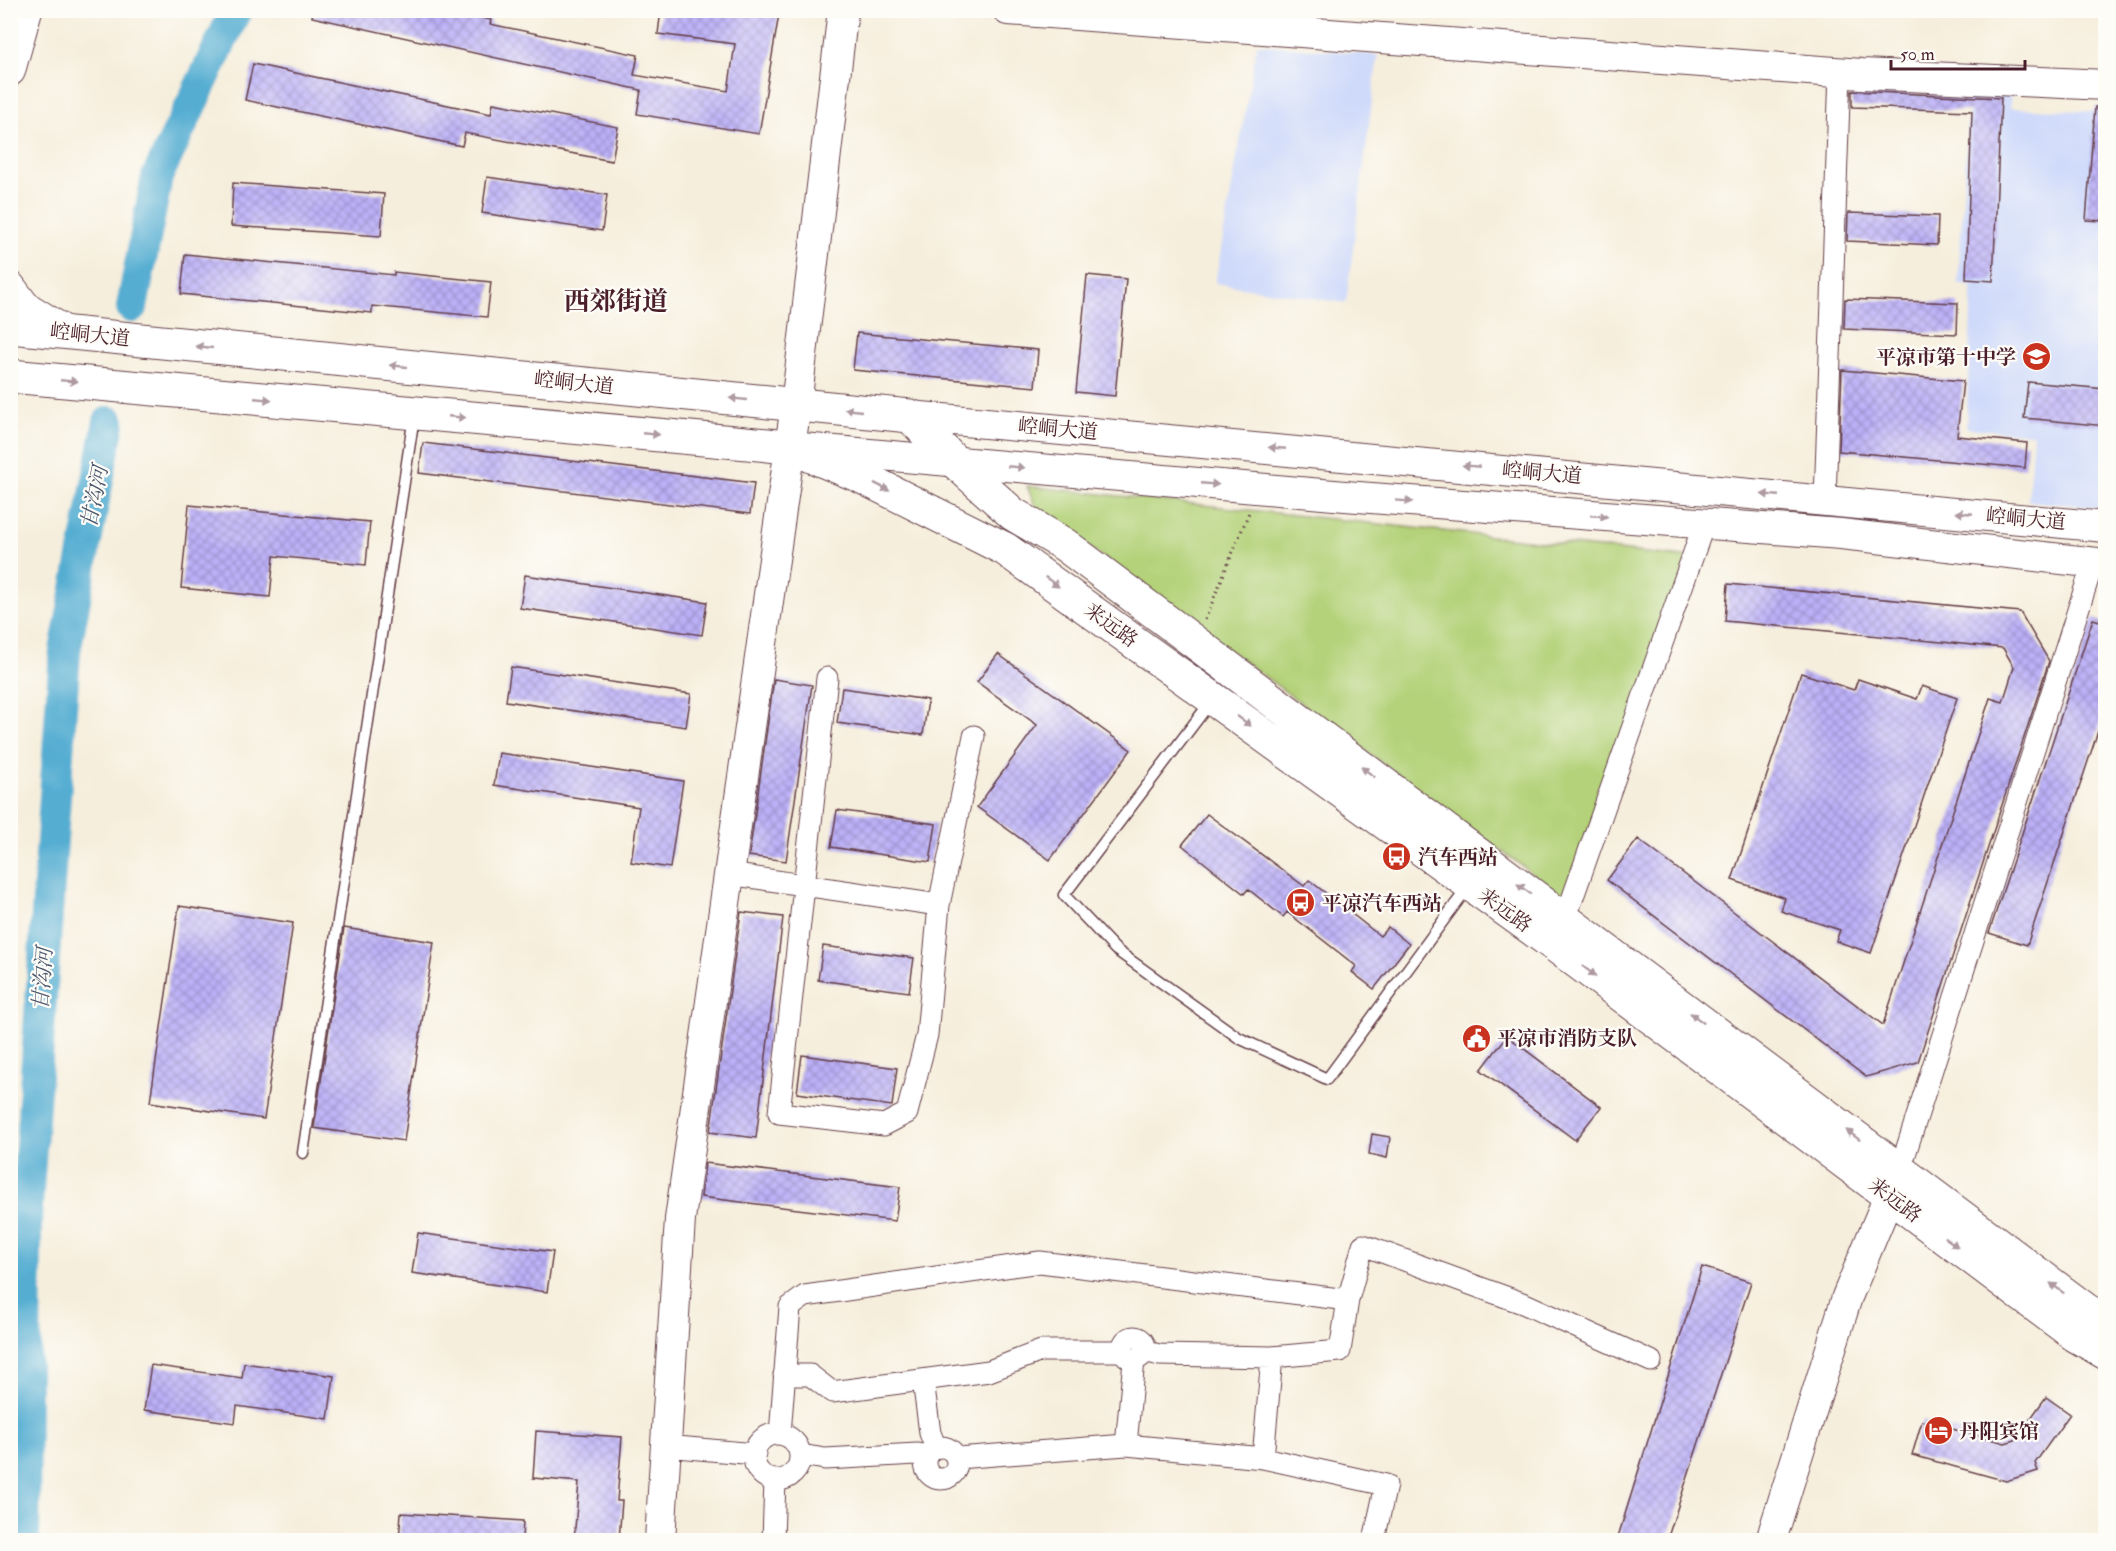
<svg xmlns="http://www.w3.org/2000/svg" width="2116" height="1551" viewBox="0 0 2116 1551" font-family="'IM FELL Double Pica','Noto Serif SC',serif">
<defs>
<pattern id="building-cross-hatch" width="8" height="8" patternUnits="userSpaceOnUse" patternTransform="scale(1.5)"><rect width="8" height="8" fill="#bcb1f8"/><path d="M0 0l8 8M0 8l8-8" fill="none" stroke="#9b8fc9"/></pattern>
</defs>
<rect width="100%" height="100%" fill="#fdfcf7"/>
<filter id="ink" filterUnits="userSpaceOnUse"><feTurbulence type="fractalNoise" baseFrequency=".0167" numOctaves="2"/><feDisplacementMap in="SourceGraphic" scale="12" xChannelSelector="R" yChannelSelector="G"/><feConvolveMatrix kernelMatrix="1 2 1 2 8 2 1 2 1" color-interpolation-filters="sRGB"/></filter>
<filter id="wash" filterUnits="userSpaceOnUse"><feTurbulence type="fractalNoise" baseFrequency=".008" numOctaves="4" result="noise"/><feDisplacementMap in="SourceGraphic" scale="24" xChannelSelector="R" yChannelSelector="G"/><feGaussianBlur stdDeviation="1.35" result="paint"/><feColorMatrix in="noise" values="0 0 0 0 0 0 0 0 0 0 0 0 0 0 0 0 0 1.4 0 .05"/><feComposite in="paint" operator="in"/></filter>
<g filter="url(#wash)">
<rect width="100%" height="100%" fill="#f6eedc"/>
<path fill="#cfdafa" d="M1257 44 1378 55 1346 303 1215 283Z
M1970 84 2011 85 2010 108 2105 112V508L2028 501 2033 434 1966 428 1972 287 1958 284Z"/>
<path fill="#b4d279" stroke="#7f7852" stroke-width="1.5" d="M1027 486 1692 558 1564 897 1036 508Z"/>
<g fill="none" stroke-linecap="round" stroke-linejoin="round">
<path stroke="#55add2" stroke-width="32" d="M132 307 157 177 236 10
M24 1540 26 1220 65 651 109 422"/>
</g>
<g id="blocks">
<path fill="url(#building-cross-hatch)" d="M313 10H446L491 20 490 24 638 55 634 75 728 91 735 44 658 34 661 10H755L779 14 759 134 637 114 641 90 312 17Z
M253 64 491 114 493 103 618 127 612 161 465 133 462 146 245 100Z
M1852 91 2001 98 1993 281 1966 279 1972 111 1852 107Z
M2095 107 2106 108V221L2086 220Z
M487 177 607 195 602 231 482 213Z
M233 183 384 194 381 236 231 226Z
M1848 213 1938 216 1937 245 1847 241Z
M185 254 394 275V272L491 282 487 317 372 306V313L181 294Z
M1087 275 1126 279 1115 396 1076 392Z
M1845 299 1958 303 1957 334 1844 329Z
M857 333 1038 350 1035 387 853 370Z
M1842 370 1963 381 1957 436 2027 443 2025 468 1839 451Z
M2028 382 2106 389V426L2024 418Z
M423 443 754 483 750 514 419 473Z
M189 505 370 522 366 565 274 556 270 597 181 588Z
M525 575 707 602 702 635 520 608Z
M1728 584 2020 612 2049 661 1918 1062 1866 1077 1607 880 1638 839 1883 1025 1990 698 2003 702 2014 667 2003 648 1725 621Z
M2093 619 2106 623V707L2027 945 1989 933Z
M998 654 1131 750 1050 860 977 807 1037 725 977 682Z
M511 667 691 694 686 727 506 701Z
M1801 673 1854 690 1858 679 1917 699 1922 686 1957 698 1871 953 1836 941 1840 930 1781 911 1785 898 1732 880Z
M774 679 812 685 786 861 749 856Z
M842 688 928 700 923 735 837 723Z
M499 753 683 781 670 868 631 862 639 807 494 785Z
M837 810 936 824 930 862 831 847Z
M1207 814 1304 886 1309 880 1380 936 1388 927 1409 944 1374 989 1352 972 1356 966 1287 912 1283 917 1248 889 1244 894 1182 845Z
M179 906 293 923 264 1119 150 1102Z
M741 912 783 917 756 1138 710 1132Z
M344 928 434 942 404 1141 314 1128Z
M823 946 914 958 909 992 818 980Z
M1507 1036 1601 1107 1575 1140 1481 1070Z
M802 1055 897 1068 892 1106 797 1093Z
M1372 1134 1390 1137 1387 1158 1369 1154Z
M705 1163 900 1187 895 1221 701 1197Z
M418 1233 553 1252 547 1292 412 1273Z
M1702 1267 1751 1282 1667 1540H1617Z
M244 1363 334 1376 328 1419 237 1406 235 1423 144 1410 151 1365 242 1378Z
M2046 1397 2070 1414 2035 1463 2038 1471 2006 1481 1912 1455 1922 1421 2005 1443 2015 1440Z
M536 1431 622 1437 617 1501H622L619 1540H574L579 1482 533 1478Z
M401 1513 523 1521 522 1540H399Z"/>
</g>
</g>
<g filter="url(#ink)">
<use href="#blocks" fill-opacity="0" stroke="#643e46" stroke-width="1.5"/>
<g fill="none" stroke-linecap="round" stroke-linejoin="round">
<defs>
<path id="lane" d="M1212 700 1064 895 1116 950 1239 1038 1327 1079 1468 887
M303 1153 414 416"/>
<path id="street" d="M1825 500 1840 72
M827 678 779 1113 884 1125 907 1113 927 1035 939 905 974 736
M729 874 939 905
M1561 931 1704 524
M1900 1170 2093 563
M1123 1348a11 11 0 1 1 22 0a11 11 0 1 1-22 0Z
M1145 1351 1159 1355 1272 1357
M784 1375H810L832 1392 989 1371 1041 1351H1123
M923 1380 930 1433 936 1448
M780 1434 790 1307 805 1296 1040 1262 1348 1300
M754 1457a23 23 0 1 1 46 0a23 23 0 1 1-46 0Z
M1126 1445 1134 1360
M666 1446 755 1454
M925 1463a16 16 0 1 1 32 0a16 16 0 1 1-32 0Z
M801 1455 825 1459 917 1454 926 1456
M957 1458 1126 1445 1263 1458 1386 1485 1374 1540
M1263 1458 1272 1357 1340 1351 1348 1300 1363 1245 1525 1304 1651 1361
M773 1540 775 1480"/>
<path id="secondary" d="M1008 10 1862 74 2106 85
M10 71 27 10
M10 286 25 306 68 333
M910 416 2106 527
M802 448 1345 496 1841 534 2106 564
M660 1540 680 1219 796 405 843 10
M1771 1540 1847 1297 1899 1172"/>
<path id="primary" d="M10 327 910 416 954 461 1013 514 1065 545 2086 1310 2106 1321
M10 376 790 447 860 476 1005 549 1556 946 2075 1335 2106 1353"/>
</defs>
<use href="#lane" stroke="#643e46" stroke-width="13"/>
<use href="#street" stroke="#643e46" stroke-width="23"/>
<use href="#secondary" stroke="#643e46" stroke-width="32"/>
<use href="#primary" stroke="#643e46" stroke-width="35"/>
<path stroke="#643e46" stroke-width="3" stroke-dasharray="1.5 4.5" stroke-linecap="butt" d="M1205 620 1250 510"/>
<use href="#lane" stroke="#fff" stroke-width="10"/>
<use href="#street" stroke="#fff" stroke-width="21"/>
<use href="#secondary" stroke="#fff" stroke-width="30"/>
<use href="#primary" stroke="#fff" stroke-width="33"/>
</g>
<defs><path id="oneway-solid" d="M-6-.8H1V-3.2L6.5 0L1 3.2V.8H-6Z" transform="scale(1.5)"/></defs>
<g fill="#ae9aa0">
<use href="#oneway-solid" transform="translate(204 347) rotate(-174)"/>
<use href="#oneway-solid" transform="translate(398 366) rotate(-174)"/>
<use href="#oneway-solid" transform="translate(69 381) rotate(5)"/>
<use href="#oneway-solid" transform="translate(263 399) rotate(5)"/>
<use href="#oneway-solid" transform="translate(738 399) rotate(-174)"/>
<use href="#oneway-solid" transform="translate(853 410) rotate(-174)"/>
<use href="#oneway-solid" transform="translate(457 417) rotate(5)"/>
<use href="#oneway-solid" transform="translate(651 434) rotate(5)"/>
<use href="#oneway-solid" transform="translate(1277 448) rotate(-175)"/>
<use href="#oneway-solid" transform="translate(1471 466) rotate(-175)"/>
<use href="#oneway-solid" transform="translate(1016 467) rotate(5)"/>
<use href="#oneway-solid" transform="translate(1210 484) rotate(5)"/>
<use href="#oneway-solid" transform="translate(882 487) rotate(27)"/>
<use href="#oneway-solid" transform="translate(1770 495) rotate(-175)"/>
<use href="#oneway-solid" transform="translate(1404 501) rotate(4)"/>
<use href="#oneway-solid" transform="translate(1964 513) rotate(-175)"/>
<use href="#oneway-solid" transform="translate(1599 516) rotate(4)"/>
<use href="#oneway-solid" transform="translate(1052 582) rotate(36)"/>
<use href="#oneway-solid" transform="translate(1244 721) rotate(36)"/>
<use href="#oneway-solid" transform="translate(1368 772) rotate(-143)"/>
<use href="#oneway-solid" transform="translate(1524 889) rotate(-143)"/>
<use href="#oneway-solid" transform="translate(1589 971) rotate(37)"/>
<use href="#oneway-solid" transform="translate(1697 1018) rotate(-143)"/>
<use href="#oneway-solid" transform="translate(1853 1135) rotate(-143)"/>
<use href="#oneway-solid" transform="translate(1951 1242) rotate(37)"/>
<use href="#oneway-solid" transform="translate(2057 1288) rotate(-143)"/>
</g>
</g>
<defs>
<symbol id="school-disc" viewBox="-11 -11 22 22"><circle r="9.5" fill="#c8321e" stroke="#fdfcf7"/><path d="M0-5L7-2L0 1L-7-2ZM-4 1L0 2.5L4 1V4Q0 6-4 4Z" fill="#fff"/></symbol>
<symbol id="bus-disc" viewBox="-11 -11 22 22"><circle r="9.5" fill="#c8321e" stroke="#fdfcf7"/><path d="M-5-6H5V4H4V6H2V4H-2V6H-4V4H-5ZM-3.5-4V0h7V-4ZM-3.5 1.2v1.5H-2V1.2ZM2 1.2v1.5H3.5V1.2Z" fill="#fff"/></symbol>
<symbol id="civic-disc" viewBox="-11 -11 22 22"><circle r="9.5" fill="#c8321e" stroke="#fdfcf7"/><path d="M-.6-6.5H3V-4.5H.6V-3L4-1V1h2V6H-6V1h2V-1L-.6-3ZM-1.2 2.5V6h2.4V2.5Z" fill="#fff"/></symbol>
<symbol id="hotel-disc" viewBox="-11 -11 22 22"><circle r="9.5" fill="#c8321e" stroke="#fdfcf7"/><path d="M-6-4.5h1.5V1H6V5H4.5V3h-9V5H-6ZM-4 0a1.8 1.8 0 1 1 3.6 0ZM.5 0V-2.5h3Q6-2.5 6 0Z" fill="#fff"/></symbol>
</defs>
<g fill-rule="evenodd">
<use href="#school-disc" x="2020" y="340" width="33" height="33"/>
<use href="#bus-disc" x="1380" y="840" width="33" height="33"/>
<use href="#bus-disc" x="1284" y="886" width="33" height="33"/>
<use href="#civic-disc" x="1460" y="1022" width="33" height="33"/>
<use href="#hotel-disc" x="1922" y="1414" width="33" height="33"/>
</g>
<g text-anchor="middle" dominant-baseline="central" stroke-width="4.5" stroke-linejoin="round" paint-order="stroke">
<g font-size="20" fill="#4a1f2b" stroke="#fdfcf7">
<text transform="translate(90 335) rotate(6)">崆峒大道</text>
<text transform="translate(574 383) rotate(6)">崆峒大道</text>
<text transform="translate(1058 429) rotate(5)">崆峒大道</text>
<text transform="translate(1542 473) rotate(5)">崆峒大道</text>
<text transform="translate(2026 519) rotate(5)">崆峒大道</text>
<text transform="translate(1111 625) rotate(36)">来远路</text>
<text transform="translate(1505 910) rotate(36)">来远路</text>
<text transform="translate(1895 1200) rotate(37)">来远路</text>
</g>
<g font-size="20" font-weight="bold" fill="#4a1f2b" stroke="#fdfcf7" text-anchor="start">
<text x="2016" y="357" text-anchor="end">平凉市第十中学</text>
<text x="1418" y="857">汽车西站</text>
<text x="1322" y="903">平凉汽车西站</text>
<text x="1497" y="1038">平凉市消防支队</text>
<text x="1959" y="1431">丹阳宾馆</text>
</g>
<g font-size="21" font-style="italic" fill="#4e586e" stroke="#fdfcf7">
<text transform="translate(95 497) rotate(-79)">甘沟河</text>
<text transform="translate(43 979) rotate(-86)">甘沟河</text>
</g>
<g font-size="26" font-weight="bold" fill="#4a1f2b" stroke="#fdfcf7">
<text x="616" y="302">西郊街道</text>
</g>
</g>
<rect width="2116" height="1551" fill="none" stroke="#fdfcf7" stroke-width="36"/>
<path d="M1891 60v9h134v-9" fill="none" stroke="#4a1f2b" stroke-width="3"/>
<text x="1900" y="60" font-size="18" fill="#4a1f2b" stroke="#fdfcf7" stroke-width="4.5" paint-order="stroke">50 m</text>
</svg>
